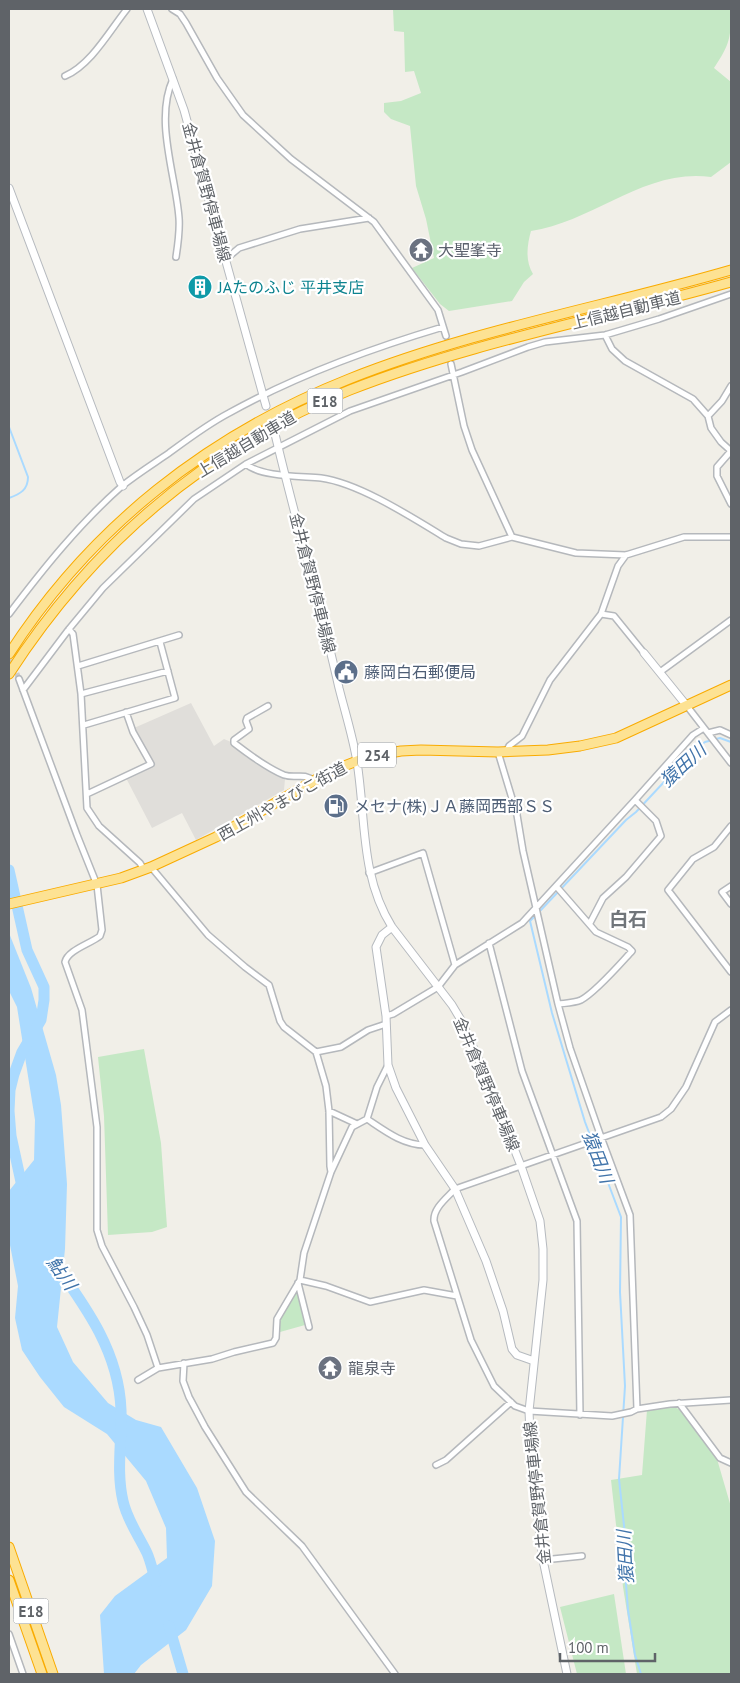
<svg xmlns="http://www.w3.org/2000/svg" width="740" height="1683" viewBox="0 0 740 1683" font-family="'PT Sans','Noto Sans JP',sans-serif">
<rect width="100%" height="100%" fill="#f1efe8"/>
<path fill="#e0deda" d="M191 703 214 746 224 739 231 742 246 757 285 779 284 790 196 840 182 813 152 828 126 778 154 765 134 728Z"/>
<path fill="#c5e8c5" d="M393 9H731C731 38 730 44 714 68L731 82V162L711 177C645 168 593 222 531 231 527 245 525 261 533 274L524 282 512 301 449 311 440 304 412 268 434 258 426 219 416 186 410 126 391 119 384 112V103L401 101 421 93 414 71 405 72 404 32 394 31Z
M144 1049 161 1143 167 1227 152 1232 108 1235 104 1116 98 1057Z
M296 1289 305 1325 280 1332V1318Z
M674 1407 683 1411 717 1459 731 1507V1674H637L623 1587 611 1480 642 1475 647 1410Z
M614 1594 626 1674H577L560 1607Z"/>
<path fill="#aadaff" d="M9 933 31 988 56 1075 61 1105 67 1184 65 1249 57 1327 73 1362 108 1403 136 1420 161 1427 197 1488 215 1541 212 1586 186 1630 141 1665 134 1674H104L100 1615 115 1596 167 1558 166 1528 146 1481 107 1434 64 1407 40 1377 22 1350 15 1318 18 1286 9 1240V1191L34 1160 35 1120 17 1007 9 991Z"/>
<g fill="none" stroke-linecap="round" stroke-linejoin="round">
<path stroke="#aadaff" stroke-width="2" d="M9 427 28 477C28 490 20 494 9 498
M539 912 626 820 636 812 692 752 705 742 720 738 731 742
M536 915 530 921 552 1013 585 1122 621 1217 620 1292 625 1386 619 1479 626 1544 625 1571 628 1610 635 1655 641 1674"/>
<path stroke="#aadaff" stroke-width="11" d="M9 870 27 950 44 987V1000L41 1020 22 1052 14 1074 10 1090 9 1111 11 1136 23 1191
M53 1261C86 1307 119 1352 121 1410 122 1441 116 1471 123 1501 127 1520 139 1536 147 1553 151 1562 153 1573 156 1582
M169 1626 183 1674"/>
<path stroke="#ccccc8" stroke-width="5" stroke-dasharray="5 2.5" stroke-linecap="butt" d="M446 336 451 364
M9 652 19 679"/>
<defs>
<path id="street" d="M172 9 180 14 186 23 217 78 243 115 291 159 374 222 438 310 446 336
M65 76C91 65 110 30 127 9
M173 79C154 120 176 176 179 218 180 231 178 244 176 257
M226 259 239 248 300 229 369 218
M605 335 612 349 625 361 693 399 708 416 711 428 721 442 731 451 717 467V476L731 504
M451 364 464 426 472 450 512 537
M708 416 722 401 731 386
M246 464C261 477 301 476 321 478 359 483 413 518 446 538L461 544 479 546 512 537 576 553 626 555 684 537H731
M9 614C43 569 79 524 122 486 137 474 153 464 169 453 188 439 208 424 229 413 297 375 369 349 443 327
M601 614 614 616 644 653
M69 629 73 634 81 694 87 808 99 826 140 863 144 870
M78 666 179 635
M660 672 731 620
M19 679 77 835 97 885 102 930 100 936C90 944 68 950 65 962L82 1010 97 1127V1230L102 1246 134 1307 147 1335 158 1368
M23 690 69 629 103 588 194 499 246 464 350 411 462 372 528 347 545 342 605 335 659 319 731 294
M81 694 168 671
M268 706 247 718 246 721 249 729 234 740V743C247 753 269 769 284 775 296 779 303 772 314 781
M687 706 731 763
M84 725 175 698 160 642
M708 733 720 730 731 735
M498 752 517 815 523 851 558 1004 570 1048 601 1137 630 1215 637 1409
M506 752 509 746 522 736 550 680 601 614 618 566 626 555
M87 794 151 764 133 732 126 712
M731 826 714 847 693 859 668 890 731 972
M151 867 208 935 245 967 269 985 280 1021 284 1027 316 1052 326 1086 329 1111 330 1166 331 1172
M369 873 423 853 455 965
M556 886 596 932 628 947 632 951C620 964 596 992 581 1000 574 1003 566 1003 558 1004
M731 886 722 892 731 904
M590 923 603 898 626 877 661 836 656 821 635 800
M489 943 522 1071 577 1221 580 1415
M731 1010 715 1022 686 1087 671 1109 661 1117 455 1189C447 1198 433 1208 434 1221L471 1340 494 1386 515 1406 529 1411 612 1416 631 1412 637 1409 670 1404 731 1400
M386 1016 393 1014 438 987 455 965 522 923 635 800 693 735 704 728
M316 1052 341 1047 368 1030 386 1024
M329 1111 357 1124
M367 1119C385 1131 403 1145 425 1145
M300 1280 326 1286 370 1302 424 1290 457 1296
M298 1283 309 1327
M184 1363 183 1381 189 1397 205 1427 246 1492 302 1546 395 1674
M138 1380 158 1368 212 1359 234 1352 273 1343 276 1338 277 1319 300 1280 304 1253 331 1172 352 1127 367 1119 377 1087 388 1065
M679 1403 720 1458 731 1463
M436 1465 446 1460 511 1402
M543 1560 582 1556
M9 1634 23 1674"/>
<path id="secondary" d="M147 9 184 110 266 406
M9 188 120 482 123 486
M275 434C295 519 320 603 339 688 345 712 353 737 357 762 366 818 360 876 392 927L452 1005 461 1020 482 1067 521 1166 540 1221 543 1249V1280L529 1411 531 1457 543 1560 567 1674
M644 653 687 706
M392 927 382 935 376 947 386 1016 388 1065 396 1088 425 1145 455 1189 486 1261 503 1311 512 1349 517 1355 534 1361"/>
<path id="highway" d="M9 654C91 527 208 435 349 379 472 330 604 307 731 270
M9 674C93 544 205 448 350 390 473 342 604 318 731 282
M9 904 121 878 151 867 216 837 329 772 367 757 401 751 421 750 498 752 548 750 580 746 616 738 731 685
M9 1547 53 1674
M9 1580 42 1674"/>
</defs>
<use href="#street" stroke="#b5b8bc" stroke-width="8"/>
<use href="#secondary" stroke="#b6babf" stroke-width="9"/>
<use href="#highway" stroke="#f9ab00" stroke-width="11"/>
<use href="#street" stroke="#fff" stroke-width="5"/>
<use href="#secondary" stroke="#fff" stroke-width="7"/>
<use href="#highway" stroke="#fde293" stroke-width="9"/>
</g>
<defs>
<symbol id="temple-disc" viewBox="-11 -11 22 22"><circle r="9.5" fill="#6b7280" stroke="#fff"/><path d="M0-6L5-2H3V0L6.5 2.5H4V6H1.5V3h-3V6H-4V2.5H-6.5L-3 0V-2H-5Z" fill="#fff"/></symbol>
<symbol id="building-disc" viewBox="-11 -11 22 22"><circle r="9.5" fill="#0f9aa8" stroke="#fff"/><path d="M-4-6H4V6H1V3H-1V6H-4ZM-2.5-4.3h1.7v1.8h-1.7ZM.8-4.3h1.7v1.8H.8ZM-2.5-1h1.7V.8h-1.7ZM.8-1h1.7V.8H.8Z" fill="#fff"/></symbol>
<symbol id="civic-disc" viewBox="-11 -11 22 22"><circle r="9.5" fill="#5c6f8a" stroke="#fff"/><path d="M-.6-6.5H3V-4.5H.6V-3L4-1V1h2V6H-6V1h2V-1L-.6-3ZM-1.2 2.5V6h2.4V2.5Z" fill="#fff"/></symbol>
<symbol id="fuel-disc" viewBox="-11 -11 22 22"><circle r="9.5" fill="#5c6f8a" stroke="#fff"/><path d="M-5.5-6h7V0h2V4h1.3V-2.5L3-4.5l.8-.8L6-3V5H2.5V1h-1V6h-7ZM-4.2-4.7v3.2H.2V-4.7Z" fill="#fff"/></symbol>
</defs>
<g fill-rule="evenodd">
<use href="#temple-disc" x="407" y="236" width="28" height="28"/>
<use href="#building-disc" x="186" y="273" width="28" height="28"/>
<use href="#civic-disc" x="332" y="658" width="28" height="28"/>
<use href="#fuel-disc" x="322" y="792" width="28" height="28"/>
<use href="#temple-disc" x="316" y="1354" width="28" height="28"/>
</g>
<g text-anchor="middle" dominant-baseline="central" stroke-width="4.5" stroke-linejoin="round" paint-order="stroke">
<g fill="#fff" stroke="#8f9295" stroke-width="1">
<rect x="307.5" y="388.5" width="35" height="25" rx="4"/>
<rect x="358" y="742.5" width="38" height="25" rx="4"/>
<rect x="13.5" y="1598.5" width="35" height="25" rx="4"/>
</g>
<g font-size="15" font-weight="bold" fill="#5f6368">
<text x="325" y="401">E18</text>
<text x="377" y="755">254</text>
<text x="31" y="1611">E18</text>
</g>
<g font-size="16" fill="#5f6368" stroke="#fff">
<text transform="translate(207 192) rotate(75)">金井倉賀野停車場線</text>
<text transform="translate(626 310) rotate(-14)">上信越自動車道</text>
<text transform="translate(246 444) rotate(-31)">上信越自動車道</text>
<text transform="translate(313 583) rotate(76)">金井倉賀野停車場線</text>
<text transform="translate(282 801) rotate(-29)">西上州やまびこ街道</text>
<text transform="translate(487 1084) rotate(67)">金井倉賀野停車場線</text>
<text transform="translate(537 1493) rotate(-96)">金井倉賀野停車場線</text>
</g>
<g font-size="16" fill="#5b616d" stroke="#fff" text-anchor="start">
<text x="438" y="250">大聖峯寺</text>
<text x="348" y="1368">龍泉寺</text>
</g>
<g font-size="16" fill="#0d838f" stroke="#fff" text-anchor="start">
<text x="218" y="287">JAたのふじ 平井支店</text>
</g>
<g font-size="16" fill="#4e5e75" stroke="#fff" text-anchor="start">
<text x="364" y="672">藤岡白石郵便局</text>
<text x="354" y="806">メセナ(株)ＪＡ藤岡西部ＳＳ</text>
</g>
<g font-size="18" font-style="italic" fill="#4174aa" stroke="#fff">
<text transform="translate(683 765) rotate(-42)">猿田川</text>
<text transform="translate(598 1157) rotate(69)">猿田川</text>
<text transform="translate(62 1273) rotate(55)">鮎川</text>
<text transform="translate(625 1557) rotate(-93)">猿田川</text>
</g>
<g font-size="19" font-weight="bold" fill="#70757a" stroke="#fff">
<text x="628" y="919">白石</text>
</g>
</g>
<rect width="740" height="1683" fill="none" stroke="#5f6368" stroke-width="20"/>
<path d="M560 1653v8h95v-8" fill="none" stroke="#5f6368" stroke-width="2.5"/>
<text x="568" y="1653" font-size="15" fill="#5f6368" stroke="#ffffff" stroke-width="4" paint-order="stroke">100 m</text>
</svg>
